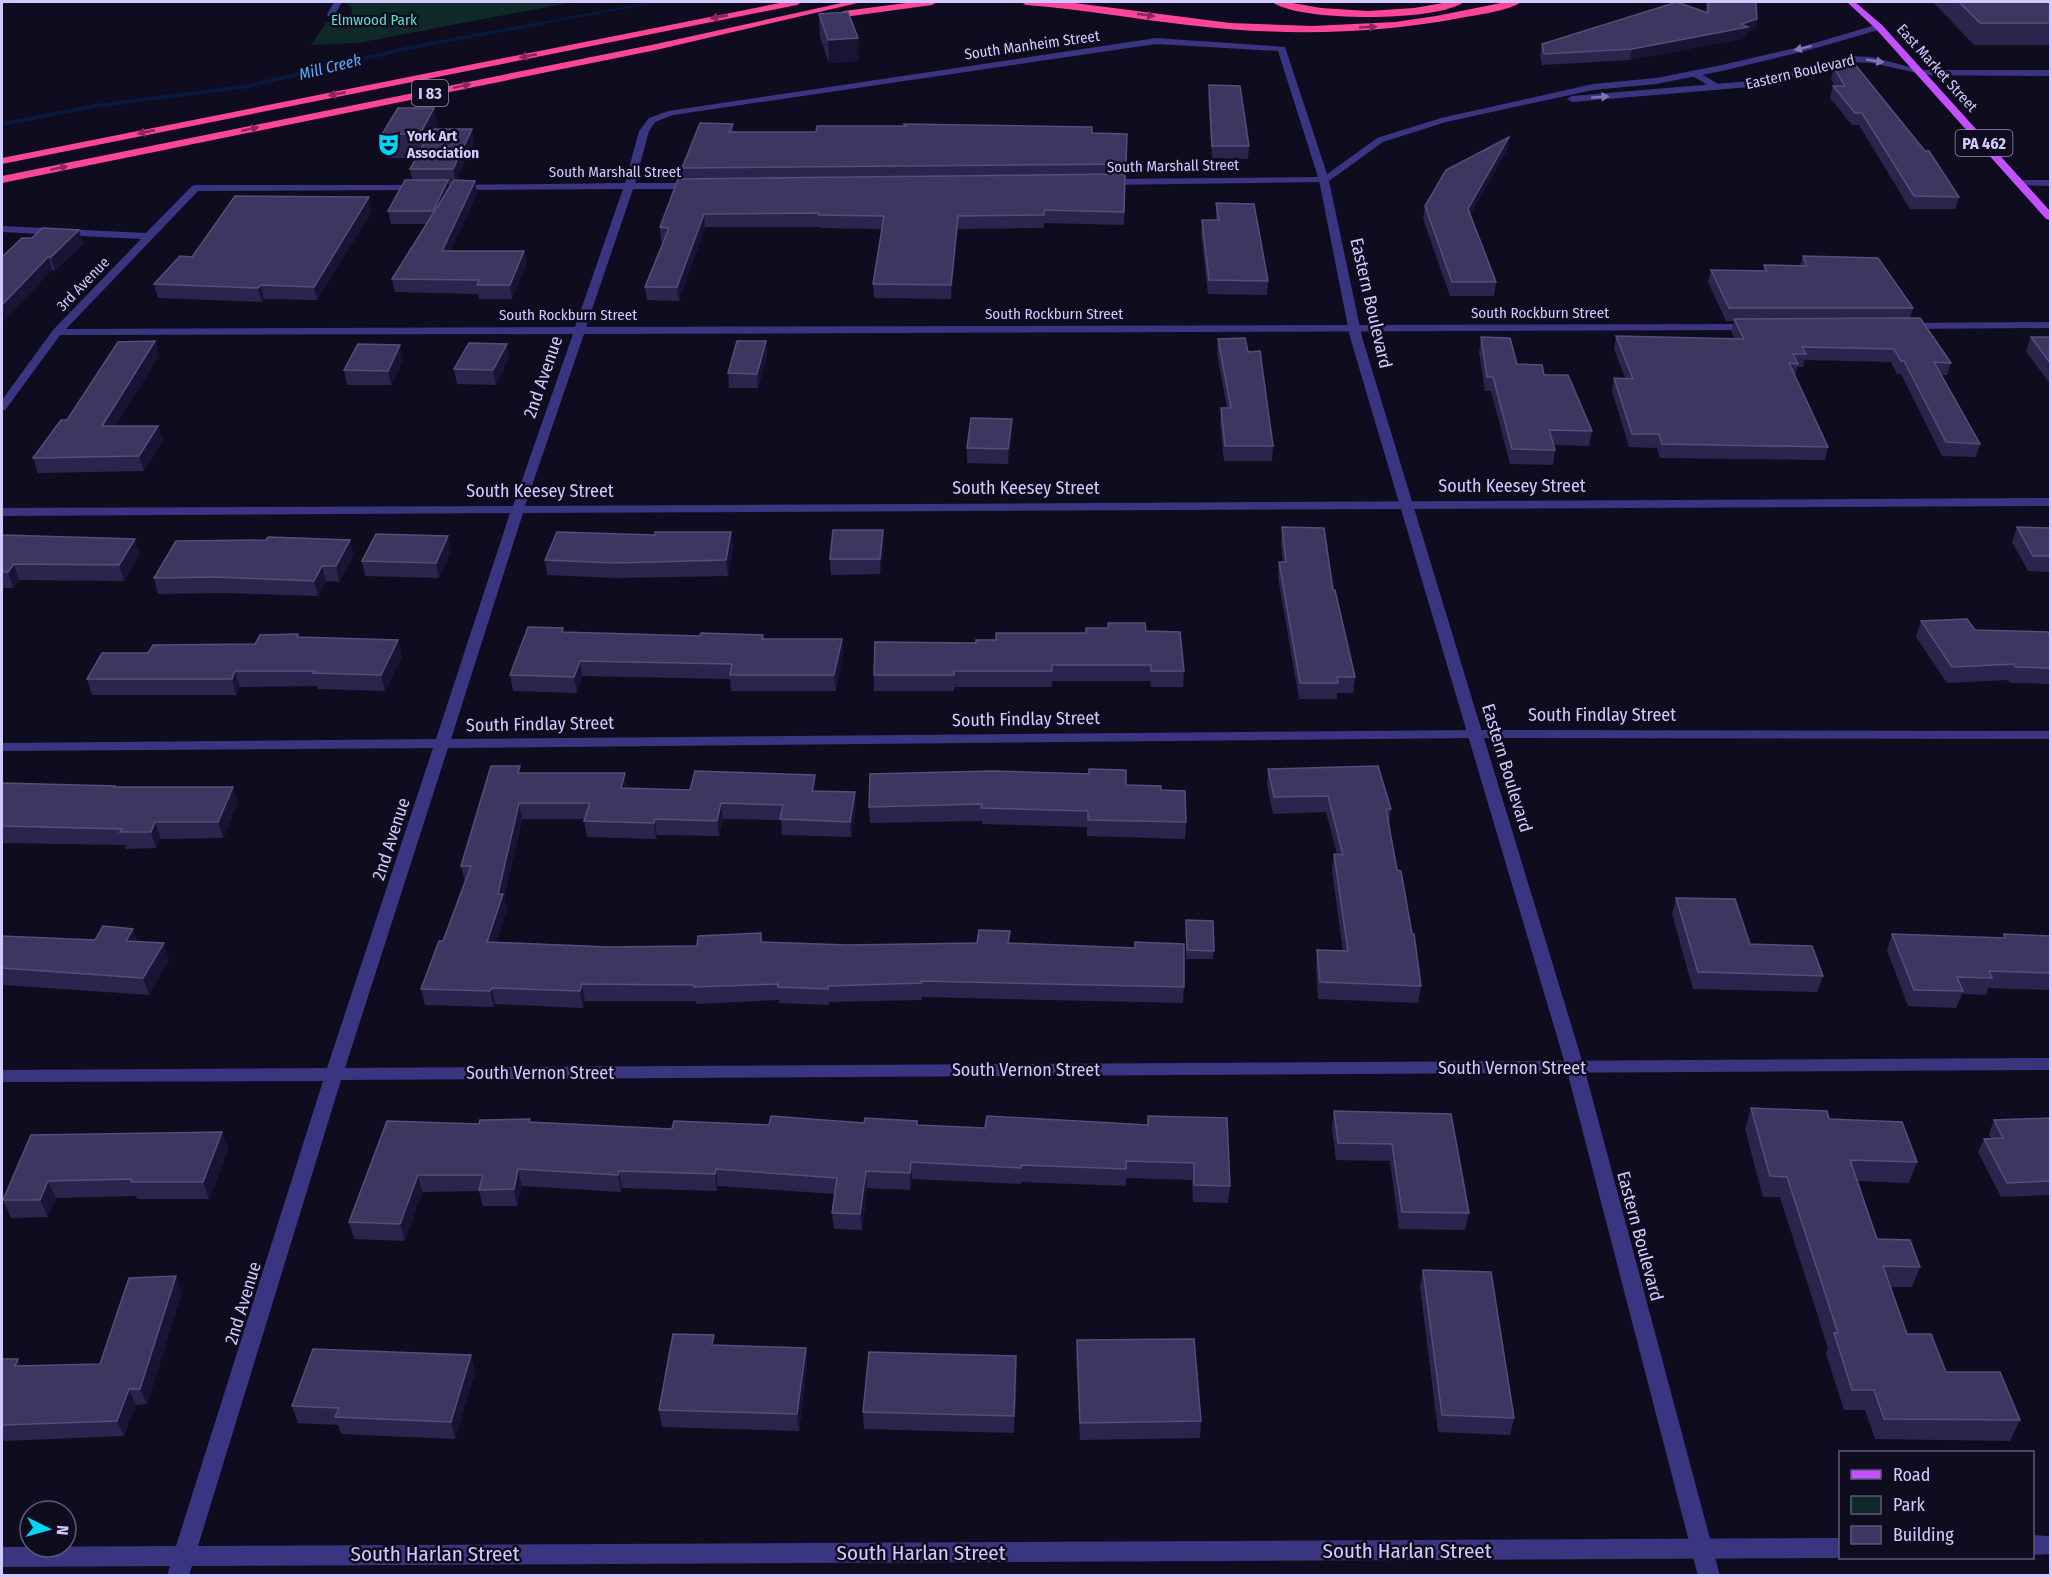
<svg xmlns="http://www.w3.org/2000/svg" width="2052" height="1577" viewBox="0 0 2052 1577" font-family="'Fira Sans Condensed',sans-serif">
<rect width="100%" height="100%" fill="#100c1f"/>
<path fill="#0f2929" d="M345 2H574L357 43 311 45 326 23 351 14 352 8Z"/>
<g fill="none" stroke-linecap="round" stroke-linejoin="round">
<path fill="#07193d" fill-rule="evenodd" d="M650 2H660L408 50 249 88 95 108 2 126V122L95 104 249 84 408 46Z"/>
<path fill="#3a3580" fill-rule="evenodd" d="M334 2H342L334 16H328L327 14Z
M1156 38 1285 47 1329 180 1327 182 1106 185 1101 182 1106 179 1318 177 1278 51 1156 44 673 115 655 122 649 131 635 183H695L700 186 695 189H633L586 327 1751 324 1757 327 1751 330 584 334 525 506 2050 498V506L523 513 451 739 1477 730 2050 731V739L1477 738 448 748 345 1068 2050 1058V1070L341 1080 198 1546 1840 1538 1841 1558 192 1566 189 1576H167L170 1566 2 1567V1547L176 1546 323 1081 2 1082V1070L327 1068 433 748 2 751V743L436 739 510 513 2 516V508L513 506 573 334 60 335 6 409 2 411V400L53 330 141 239 2 232V226L146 233 192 186 195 185H419L424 188 422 190 198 191 66 329 575 327 623 189 458 190 453 187 455 185 625 183 639 131 649 118 668 111Z
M1694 70 1722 86 1724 88 1716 90 1691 75 1690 73Z
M1921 70H2050V76L1918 75 1917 73Z
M2021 180H2050V186L2018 185V181Z
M2050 322V328L1907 329 1901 326 1907 323Z
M2032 1535 2050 1536V1554L2032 1555Z"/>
<path fill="#3a3580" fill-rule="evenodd" d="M1879 24 1882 25V29L1809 50 1722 71 1656 84 1593 90 1446 122 1383 142 1329 181 1362 337 1584 1067 1720 1576H1698L1566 1067 1350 337 1319 180 1377 138 1441 118 1593 84 1656 78 1722 65 1804 46Z
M1849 56 1872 57 1921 70 1917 73 1872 63 1849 62 1762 86 1572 102 1567 99 1572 96 1762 80Z"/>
<path fill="#c451ff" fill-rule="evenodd" d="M1847 2H1855L1882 25 2050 211V220L2046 219 1876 29Z"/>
<path fill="#ff4598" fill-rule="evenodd" d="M785 2H802L797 5 2 164V158Z
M846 2H862L656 50 2 183V176L656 44Z
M914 2H937L932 5 844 17 839 14 844 11Z
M1021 2H1067L1230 23 1312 26 1395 22 1436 16 1506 2H1521C1509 11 1476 15 1460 18 1371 35 1279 36 1188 25 1134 19 1081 9 1026 5Z
M1272 2H1287L1321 8 1368 11 1414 8 1449 2H1464C1437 22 1299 22 1272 2Z"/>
</g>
<path fill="#2d244e" d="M1706 2H1756L1757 19 1755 30 1747 32 1746 38 1630 60 1542 65 1540 55 1542 44 1706 12Z
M1933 2H2050V45H1974Z
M819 14 859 61 829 63 820 37Z
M1834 68 1959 197 1955 209H1910L1859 125H1852L1830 98 1833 86H1835L1831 79Z
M1209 85 1249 146 1248 159 1212 158 1208 98Z
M434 108 437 129H472L474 141 456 180 475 181 477 194 450 251H524L526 264 512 299H479L478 294 395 292 392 279 426 224H391L388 211 412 180 410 169 416 158H386L382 134Z
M733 124V132H816L904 126V124L1127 134 1124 225 1044 223V228L958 229 951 299 874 298 873 284 882 229 820 228V227H705L679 301 647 300 645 287 664 241H661L660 227 683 179 682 168Z
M1509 137 1507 150 1470 215 1496 282 1494 296H1450L1423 219 1425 206Z
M1216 203 1268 281 1267 295 1208 294 1201 234 1202 220H1216Z
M372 211 317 300 264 299 262 302 158 298 154 284 192 257Z
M79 230 83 244 55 271 52 270 32 238Z
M1803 256 1913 308 1910 318 1951 363 1947 375H1941L1980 444 1976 457 1942 456 1901 374H1897L1891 362 1804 360 1803 367H1797L1795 376 1828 447 1825 460 1660 458 1657 448 1629 447 1612 391 1614 378H1625L1614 349 1616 336 1735 339 1731 331 1734 321H1726L1708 282 1711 270 1763 271 1764 265 1800 266Z
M1481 337 1517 364 1544 375 1592 431 1589 446 1554 445 1555 450 1553 465 1510 464 1491 391H1485L1479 352Z
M2031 337H2050V384L2026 351Z
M1218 339 1248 352 1273 446 1272 461H1224L1220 423 1221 408H1227L1217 353Z
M155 341 159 356 115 426H158L163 440 144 471 38 473 33 458 67 420Z
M766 341 767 356 758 388H729L728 373Z
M509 358 496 385 457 384 454 369Z
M403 359 391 385H347L344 370Z
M1012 419V434L1008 464 967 463V448Z
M1282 527 1333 590 1355 677 1353 693H1337V699H1299L1278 577 1279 562H1283L1281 543Z
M2017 527 2050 528V572L2028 571 2012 542Z
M883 530 884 545 880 574 831 575 830 559Z
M2 535 140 554 124 581 19 580 13 588H2Z
M733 547 728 576 616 578 547 575 545 560Z
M451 551 439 578 365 576 362 561Z
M354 555 339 582 326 581 318 596 220 593 158 594 154 578Z
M1921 621 1975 630 2050 637V684L2010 683 2008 680 1947 683 1916 637Z
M563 628 564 632 700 636 763 635 764 639H842L843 654 836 691H731L730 679 582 676 577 693 513 691 510 675Z
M1146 631 1184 671 1183 687H1151L1150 681H1052V687H954V691H874V675L976 643 1086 633Z
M298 634 299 637 398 640 402 656 385 691 318 689 317 686 240 687 236 695H92L87 679 148 653 255 644Z
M1268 769 1391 809 1389 823 1397 870 1421 986 1418 1003 1318 999 1316 966 1317 950 1343 951 1332 871 1334 854H1337L1326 812 1273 814 1267 785Z
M522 773 627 788 690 790 816 791 856 808 851 837 782 835 781 820 723 819 719 836 657 835 656 839 587 837 584 821 585 819H522L504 898 507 910 496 942 608 947 697 946 762 942 847 945 1010 943 1184 987 1183 1003 922 997V1000L829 1002V1005L779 1003V1000L696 1004V1001H585L583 1008 495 1004 494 1007 425 1005 421 989 443 941 465 882 461 866Z
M2 783 115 786 116 787 238 803 223 838 161 839 156 848 126 849 125 845 2 843Z
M1126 785 1161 790 1186 822 1185 839 1087 836V827L982 824V821L870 823 869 807Z
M1676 898 1750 944 1823 976 1817 992 1693 989 1672 914Z
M1186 920 1214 951 1213 959H1186Z
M1892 934 2003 938 2004 934 2050 936V990L1988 988 1986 995 1962 994 1956 1008 1908 1006 1887 950Z
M2 936 138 942 169 960 149 995 4 985 2 988Z
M1751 1108 1829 1119 1917 1162 1909 1183 1857 1181 1877 1239 1920 1267 1912 1287H1891L1907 1334 1946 1372 2020 1420 2010 1441 1875 1439 1865 1410H1844L1826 1354 1828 1348 1780 1197H1763L1745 1129Z
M1334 1111 1451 1114 1469 1213 1465 1230 1399 1229 1390 1161 1336 1160 1332 1128Z
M1148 1116 1230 1186 1228 1203 1193 1202 1192 1180 1126 1178V1186L1021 1182V1184L912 1179 910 1190 867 1188 862 1230 834 1229 832 1213 835 1194 718 1186 717 1191 622 1188 621 1192 522 1186 517 1206H483L479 1191 422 1192 405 1241 354 1239 349 1222 479 1124 530 1119V1122L672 1129 769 1125 864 1123 917 1121V1125L985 1128 1147 1125Z
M2050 1118V1195L2001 1197 1978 1152 1984 1139 1991 1138 1989 1134 1994 1120Z
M222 1132 228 1149 209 1199H137L136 1196 56 1198 48 1217 11 1218 3 1200 31 1135Z
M1423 1270 1514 1418 1510 1435 1438 1432 1420 1287Z
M182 1292 147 1404 136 1405 124 1436 2 1441V1359L22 1366 100 1364Z
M1077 1340 1201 1421 1200 1438 1080 1440 1076 1357Z
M715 1345 806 1348 807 1365 799 1431 662 1427 659 1410Z
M471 1355 475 1372 455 1439 341 1434 338 1425 298 1423 292 1406Z
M1017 1373 1014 1433 864 1429 863 1412Z"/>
<path fill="#1a1333" d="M1757 19 1755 30 1747 32 1746 38 1630 60 1632 49 1741 24Z
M858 38 859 61 829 63 828 40Z
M434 108 438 132 425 158 420 134Z
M472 129 474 141 455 182 453 169Z
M1509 137 1507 150 1466 223 1468 209Z
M448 180 450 193 436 224 433 211Z
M475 181 477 194 444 264 442 251Z
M369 197 372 211 317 300 314 287Z
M704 214 705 227 679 301 677 287Z
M958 216V229L951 299V285Z
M79 230 83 244 55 271 51 257Z
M524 251 526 264 512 299 510 285Z
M48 257 52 270 2 324V305Z
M261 285 264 299 262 302 258 288Z
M155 341 159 356 106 441 102 426Z
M766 341 767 356 758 388 757 374Z
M507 344 509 358 496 385 493 370Z
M400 345 403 359 391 385 388 371Z
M1012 419V434L1008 464V449Z
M158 426 163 440 144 471 139 456Z
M883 530 884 545 880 574V559Z
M731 532 733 547 728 576 726 560Z
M448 536 451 551 439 578 436 563Z
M135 539 140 554 124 581 119 565Z
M350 540 354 555 339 582 336 566Z
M14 564 19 580 13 588 8 572Z
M322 566 326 581 318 596 314 581Z
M842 639 843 654 836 691 834 675Z
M398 640 402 656 385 691 381 675Z
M580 661 582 676 577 693 574 677Z
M235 671 240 687 236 695 232 679Z
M625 773 627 788H621Z
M815 775 816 790 813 807 812 791Z
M233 787 238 803 223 838 218 822Z
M855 792 856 808 851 837 850 822Z
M519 803 522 819 504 898 507 910 491 958 487 942Z
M721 803 723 819 719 836 717 821Z
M655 819 657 835 656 839 654 823Z
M155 822 161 839 156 848 151 832Z
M133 929 139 945 126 941Z
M164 943 169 960 149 995 143 978Z
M582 984 585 1001 583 1008 580 991Z
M492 988 495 1004 494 1007 490 991Z
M222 1132 228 1149 209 1199 203 1182Z
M911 1162 912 1179 910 1190V1173Z
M518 1169 522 1186 517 1206 514 1189Z
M716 1169 718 1186 717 1191 715 1174Z
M619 1171 622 1188 621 1192 618 1175Z
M866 1171 867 1188 862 1230 860 1214Z
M418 1175 422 1192 405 1241 400 1224Z
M48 1181 56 1198 48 1217 40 1200Z
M176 1276 182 1292 147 1404 140 1389Z
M806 1348 807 1365 799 1431 797 1414Z
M471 1355 475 1372 455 1439 451 1422Z
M1016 1356 1017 1373 1014 1433V1416Z
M18 1359 26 1374 15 1366Z
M129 1389 136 1405 124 1436 117 1421Z"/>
<path fill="#3f3561" stroke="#564d7a" stroke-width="1.5" d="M1677 2 1708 13V2H1756L1757 19 1741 24 1748 27 1632 49 1544 54 1542 44Z
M1959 2H2048L2050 4V23H1980Z
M848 12 858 38 828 40 819 14Z
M1849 57 1925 151H1929L1959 197 1914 196 1862 113H1855L1833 86H1845L1834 68Z
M1209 85 1240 86 1249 146H1212Z
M398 108H434L420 134H382Z
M700 123 733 124 729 132H816L817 126H906L904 124 1092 127V133L1127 134 1126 164 682 168Z
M432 129H472L453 169H410Z
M1509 137 1468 209 1496 282H1452L1425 206 1446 170Z
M1125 174 1124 212 1044 210V215L958 216 951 285 873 284 884 216 819 215V213L704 214 677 287H645L669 228 660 227 678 179Z
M405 180H448L433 211H388Z
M454 180 475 181 442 251H524L510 285H477L479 280 392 279Z
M235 196 369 197 314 287 261 285 258 288 154 284 180 256 192 257Z
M1216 203 1254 204 1268 281 1209 280 1202 220H1219Z
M42 228 79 230 51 257H48L2 305V257L22 238H32Z
M1803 256 1878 258 1913 308H1729L1711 270 1767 271 1764 265 1807 266Z
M1920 318 1951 363 1934 362 1980 444 1946 442 1904 361H1901L1894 349 1802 347 1806 354H1793L1798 364 1789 363 1828 447 1662 444 1659 434H1632L1614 378 1633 379 1616 336 1744 339 1734 319Z
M1481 337 1510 338 1517 364 1542 365 1544 375H1568L1592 431 1549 430 1555 450 1512 449 1493 377H1487Z
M2031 337H2050V363Z
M1245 338 1248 352 1260 351 1273 446H1225L1221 408H1231L1218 339Z
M155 341 102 426H158L139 456 33 458 61 420H67L118 342Z
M737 341H766L757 374 728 373Z
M469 343 507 344 493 370 454 369Z
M358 344 400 345 388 371 344 370Z
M971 418 1012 419 1008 449 967 448Z
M1282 527 1324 528 1333 590H1335L1355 677H1337L1338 683H1300L1279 562H1286Z
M2017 527 2050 528V556H2033Z
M833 530H883L880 559H830Z
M557 532 655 535V532H731L726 560 614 563 545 560Z
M376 534 448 536 436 563 362 561Z
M2 535 135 539 119 565 14 564 8 572H2Z
M268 537 350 540 336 566H322L314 581 215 577 154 578 176 541 266 540Z
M1967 619 1975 630 2048 632 2050 637V668L2015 667 2014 664 1952 667 1921 621Z
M1108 623H1145L1146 631 1180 632 1184 671H1151V665H1052V671H954V675H874L875 642 976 643V640H996V633H1086V628H1108Z
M528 627 563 628 562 632 700 636 701 633 763 635 762 639H842L834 675H730L732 664 580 661 574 677 510 675Z
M298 634 297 637 398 640 381 675 313 673 315 671H235L232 679H87L102 653H148L153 645 255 644 260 635Z
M491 766H520L518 773H625L621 788 690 790 695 771 815 775 812 791 855 792 850 822 780 819 783 805 721 803 717 821 655 819 654 823 584 821 590 803H519L498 894H503L487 942 608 947 697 946 698 936 761 933V942L847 945 977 943 979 930 1010 931 1008 943 1135 948V942L1184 944V987L921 981V983L828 986V989L778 987V984L694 987V985L582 984 580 991 492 988 490 991 421 989 439 941H443L471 866H461Z
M1378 766 1391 809H1386L1397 870 1401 871 1412 934H1414L1421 986 1320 982 1317 950 1348 951 1334 854 1343 855 1328 796 1274 797 1268 769Z
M1089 769 1126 770V785L1161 786V790L1185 791 1186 822 1088 820V811L981 808 982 804 869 807 870 774 992 771 1089 774Z
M2 783 115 786 114 787H233L218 822H155L151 832H120L122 829 2 826Z
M1676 898 1735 899 1750 944 1812 946 1823 976 1698 972Z
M1186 920 1213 921 1214 951 1187 950Z
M103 926 133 929 126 941 164 943 143 978 2 968V936L95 940Z
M1892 934 2005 938 2004 934 2050 936V973L1989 971 1992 978 1957 977 1963 991 1914 990Z
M1751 1108 1827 1111 1829 1119 1902 1122 1917 1162 1850 1160 1877 1239 1910 1240 1920 1267 1883 1266 1907 1334H1931L1946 1372H2000L2020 1420 1884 1419 1874 1390H1852L1834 1333H1838L1787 1177 1770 1176Z
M1334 1111 1451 1114 1469 1213 1402 1212 1392 1144 1338 1143Z
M771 1116 864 1123 865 1118 917 1121V1125L985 1128 987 1116 1148 1125V1116L1227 1118 1230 1186 1194 1185V1163L1126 1161V1169L1021 1165V1168L911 1162 910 1173 866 1171 860 1214 832 1213 837 1178 716 1169 715 1174 619 1171 618 1175 518 1169 514 1189 479 1190 483 1175H418L400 1224 349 1222 387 1121 479 1124 480 1120 530 1119 529 1122 672 1129 674 1121 769 1125Z
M2050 1118V1181L2007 1183 1984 1139 2003 1138 1994 1120Z
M222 1132 203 1182H131L132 1179 48 1181 40 1200H3L31 1135Z
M1423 1270 1491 1272 1514 1418 1442 1415Z
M176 1276 140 1389H129L117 1421 2 1425V1359H18L15 1366 100 1364 129 1278Z
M673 1334 714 1335 712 1345 806 1348 797 1414 659 1410Z
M1194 1339 1201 1421 1080 1423 1077 1340Z
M313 1349 471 1355 451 1422 335 1417 339 1408 292 1406Z
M869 1352 1016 1356 1014 1416 863 1412Z"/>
<defs><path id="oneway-solid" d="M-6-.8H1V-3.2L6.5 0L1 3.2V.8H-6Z" transform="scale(1.5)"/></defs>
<g fill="#88285c">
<use href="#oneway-solid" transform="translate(1146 15) rotate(8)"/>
<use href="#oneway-solid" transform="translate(719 17) rotate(169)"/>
<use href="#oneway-solid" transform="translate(1368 27) rotate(-3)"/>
<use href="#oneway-solid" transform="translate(528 56) rotate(169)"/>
<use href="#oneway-solid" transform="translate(462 86) rotate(-12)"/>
<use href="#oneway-solid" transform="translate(337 94) rotate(169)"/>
<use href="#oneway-solid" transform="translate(250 129) rotate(-12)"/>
<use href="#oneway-solid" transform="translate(146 132) rotate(169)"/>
<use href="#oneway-solid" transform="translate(59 168) rotate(-12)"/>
</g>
<g fill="#7e78b9">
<use href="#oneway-solid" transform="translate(1803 48) rotate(166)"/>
<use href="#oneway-solid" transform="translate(1875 61) rotate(9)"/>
<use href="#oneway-solid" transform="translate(1600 97) rotate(-4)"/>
</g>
<defs>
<symbol id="theatre-bare" viewBox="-9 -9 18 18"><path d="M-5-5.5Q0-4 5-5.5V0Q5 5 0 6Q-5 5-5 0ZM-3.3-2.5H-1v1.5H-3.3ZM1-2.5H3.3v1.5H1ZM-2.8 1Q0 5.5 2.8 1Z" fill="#00d4f5" stroke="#100c1f" stroke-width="2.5" paint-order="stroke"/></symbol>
</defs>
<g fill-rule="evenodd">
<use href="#theatre-bare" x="372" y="128" width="33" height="33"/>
</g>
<g text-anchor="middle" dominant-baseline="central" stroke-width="5" stroke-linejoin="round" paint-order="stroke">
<g font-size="15" fill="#53e2c3" stroke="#100c1f">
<text x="374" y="20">Elmwood Park</text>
</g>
<g font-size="15" fill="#d2caff" stroke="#100c1f">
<text transform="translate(1032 45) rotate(-8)">South Manheim Street</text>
<text transform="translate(1937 68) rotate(48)">East Market Street</text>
<text transform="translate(1800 72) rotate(-13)">Eastern Boulevard</text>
<text transform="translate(1173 166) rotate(-1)">South Marshall Street</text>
<text x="615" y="172">South Marshall Street</text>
<text transform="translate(83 284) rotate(-46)">3rd Avenue</text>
<text x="1540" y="313">South Rockburn Street</text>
<text x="1054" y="314">South Rockburn Street</text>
<text x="568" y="315">South Rockburn Street</text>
</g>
<g font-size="15" font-weight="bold" fill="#d2caff" stroke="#100c1f" text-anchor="start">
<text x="407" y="136">York Art<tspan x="407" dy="17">Association</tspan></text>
</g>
<g font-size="16" font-style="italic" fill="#58acff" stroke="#100c1f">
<text transform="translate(330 67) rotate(-14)">Mill Creek</text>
</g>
<g fill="#100c1f" stroke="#9891bc" stroke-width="1.5">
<rect x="412" y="80" width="36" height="26" rx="4.5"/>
<rect x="1955.5" y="130" width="57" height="26" rx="4.5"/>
</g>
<g font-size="16" font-weight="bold" fill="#d2caff">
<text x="430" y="93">I 83</text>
<text x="1984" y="143">PA 462</text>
</g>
<g font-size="18" fill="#d2caff" stroke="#100c1f">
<text transform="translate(1371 303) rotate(77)">Eastern Boulevard</text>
<text transform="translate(543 377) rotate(-71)">2nd Avenue</text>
<text x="1512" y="486">South Keesey Street</text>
<text x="1026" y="488">South Keesey Street</text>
<text x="540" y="491">South Keesey Street</text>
<text x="1602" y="715">South Findlay Street</text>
<text transform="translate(1026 719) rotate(-1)">South Findlay Street</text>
<text transform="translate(540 724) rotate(-1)">South Findlay Street</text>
<text transform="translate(1507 768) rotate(73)">Eastern Boulevard</text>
<text transform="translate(391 839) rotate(-72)">2nd Avenue</text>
<text x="1512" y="1068">South Vernon Street</text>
<text x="1026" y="1070">South Vernon Street</text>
<text x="540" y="1073">South Vernon Street</text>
<text transform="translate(1640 1236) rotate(75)">Eastern Boulevard</text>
<text transform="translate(243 1303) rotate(-73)">2nd Avenue</text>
</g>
<g font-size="21" fill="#d2caff" stroke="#100c1f">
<text x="1407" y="1551">South Harlan Street</text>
<text x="921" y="1553">South Harlan Street</text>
<text x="435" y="1554">South Harlan Street</text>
</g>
</g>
<rect width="2052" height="1577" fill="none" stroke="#d2caff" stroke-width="6"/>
<rect x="1839" y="1451" width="195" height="108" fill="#100c1f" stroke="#5e5879" stroke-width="1.5"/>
<rect x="1851" y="1470" width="30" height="9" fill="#c451ff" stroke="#5e5879" stroke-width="1.5"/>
<text x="1893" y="1481" font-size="18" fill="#d2caff">Road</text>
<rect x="1851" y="1496" width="30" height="18" fill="#0f2929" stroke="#5e5879" stroke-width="1.5"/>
<text x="1893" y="1511" font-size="18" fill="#d2caff">Park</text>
<rect x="1851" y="1526" width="30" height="18" fill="#3f3561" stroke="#5e5879" stroke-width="1.5"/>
<text x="1893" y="1541" font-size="18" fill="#d2caff">Building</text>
<g transform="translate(48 1529) rotate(95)"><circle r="28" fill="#100c1f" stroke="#5e5879" stroke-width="1.5"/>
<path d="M0-4.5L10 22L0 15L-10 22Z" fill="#00d4f5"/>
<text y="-9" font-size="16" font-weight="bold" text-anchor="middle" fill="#d2caff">N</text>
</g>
</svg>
